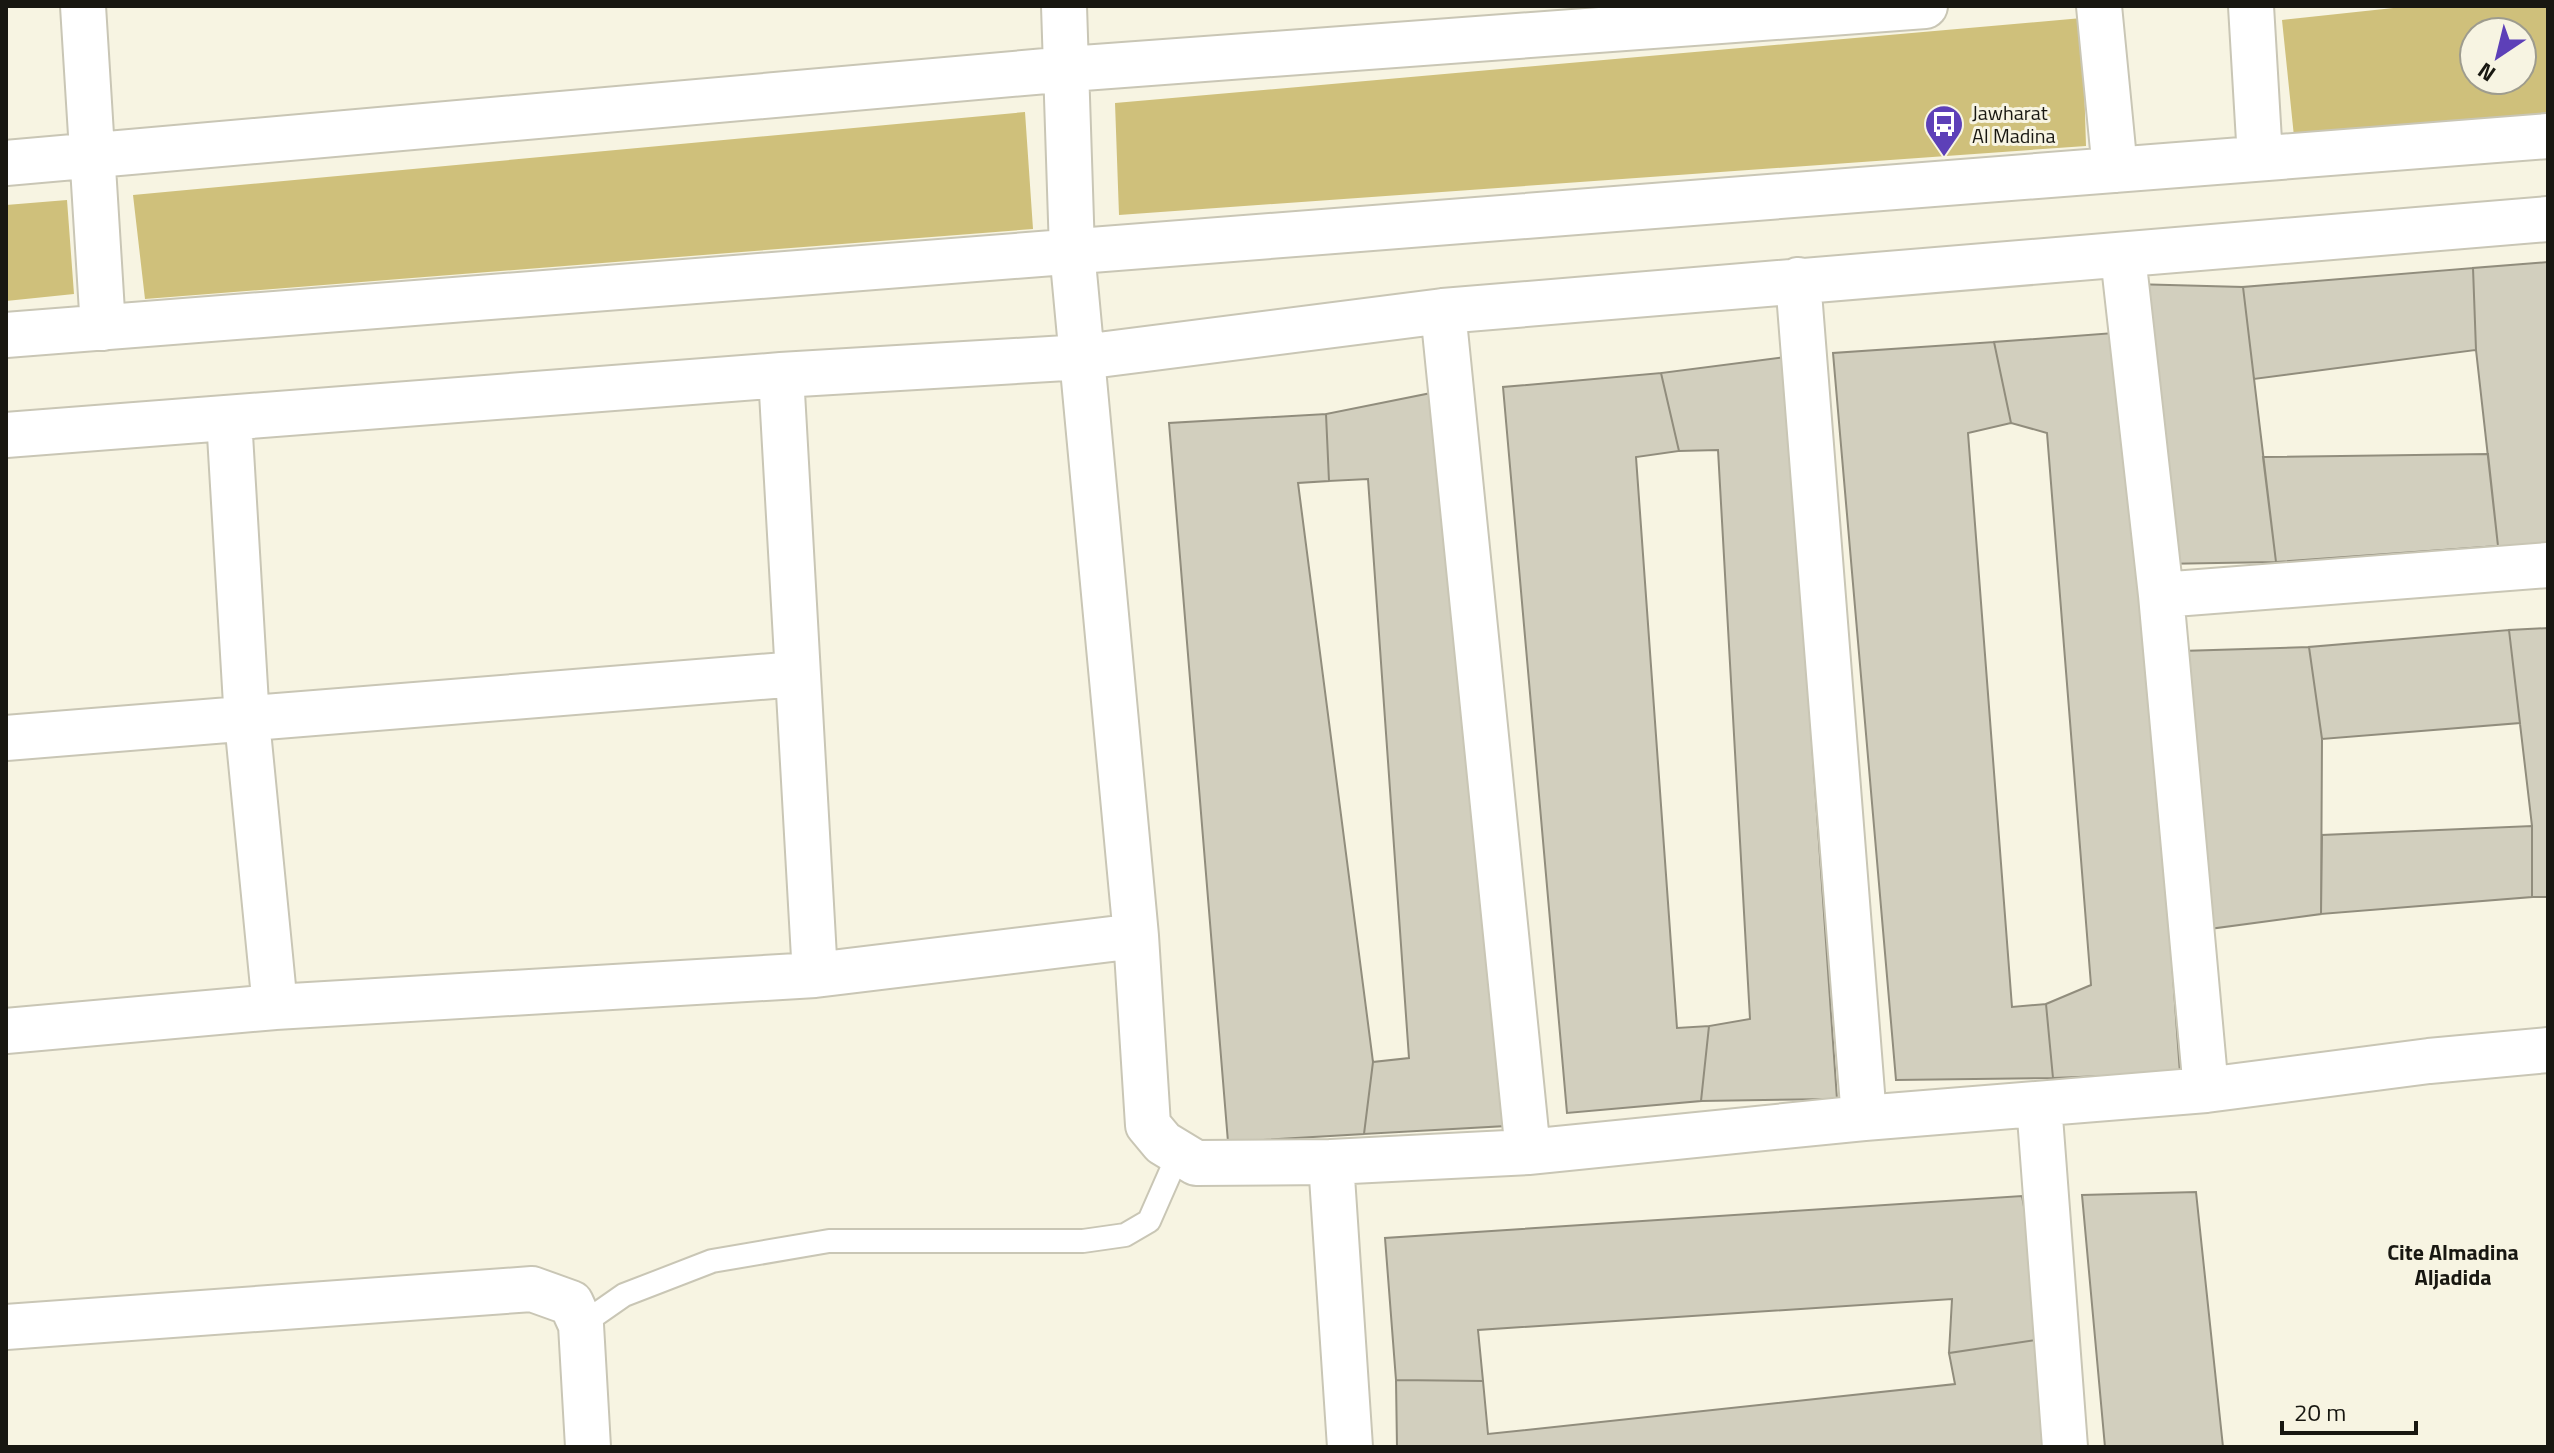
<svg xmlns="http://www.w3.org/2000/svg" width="2554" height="1453" viewBox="0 0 2554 1453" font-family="'Titillium Web',sans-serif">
<rect width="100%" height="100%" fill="#f7f4e2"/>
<path fill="#cfc07b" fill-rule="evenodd" d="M2412 6H2548V129L2296 156 2282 20ZM2474 32H2522V80H2474Z
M2082 18 2086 146 1119 215 1115 103Z
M1025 112 1033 229 145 299 133 195Z
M67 200 74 294 6 301V205Z"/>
<path fill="#d2cfbe" stroke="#918d7d" stroke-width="2" d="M2548 262V546H2498L2476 350 2473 268Z
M2473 268 2476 350 2254 379 2243 287Z
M2132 284 2243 287 2276 562 2159 564Z
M2127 332 2180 1073 2053 1078 2046 1004 2091 985 2047 433 2011 423 1994 342Z
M1994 342 2011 423 1968 433 2012 1007 2046 1004 2053 1078 1896 1080 1833 353Z
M1785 357 1837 1099 1701 1101 1709 1026 1750 1019 1718 450 1679 451 1661 373Z
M1661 373 1679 451 1636 457 1677 1028 1709 1026 1701 1101 1567 1113 1503 387Z
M1431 393 1506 1126 1364 1134 1373 1062 1409 1058 1368 479 1329 481 1326 414Z
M1326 414 1329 481 1298 483 1373 1062 1364 1134 1228 1142 1169 423Z
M2488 454 2498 546 2276 562 2263 457Z
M2548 628V897H2532V826L2509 630Z
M2509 630 2520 723 2322 739 2309 647Z
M2309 647 2322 739 2321 914 2209 929 2181 651Z
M2532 826V897L2321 914 2322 835Z
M2196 1192 2223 1447H2105L2082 1195Z
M2022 1196 2049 1338 1949 1353 1952 1299 1478 1330 1483 1381 1396 1380 1385 1238Z
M2049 1338 2055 1447H1397L1396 1380 1483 1381 1488 1434 1955 1384 1949 1353Z"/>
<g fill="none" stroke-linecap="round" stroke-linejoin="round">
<defs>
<path id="service" d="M581 1325 624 1295 712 1261 829 1241H1083L1125 1235 1149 1221 1178 1155"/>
<path id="minor" d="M83 6 103 328
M1064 6 1072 251 1136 936 1148 1125 1163 1143 1196 1163 1331 1162 1528 1152 1864 1118 2206 1090 2429 1061 2548 1050
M2099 6 2115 170
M2251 6 2260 158
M6 163 1069 69 1925 6
M2123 256 2161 595 2206 1090
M1798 280 1864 1118
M1443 311 1528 1152
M6 335 2548 136
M781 375 815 975
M229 418 247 721 275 1007
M6 435 781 375 1083 357 1443 311 2548 219
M2161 595 2548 565
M6 738 797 674
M6 1031 275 1007 815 975 1136 936
M2039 1104 2065 1447
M1331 1162 1350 1447
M6 1327 532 1289 571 1303 581 1325 588 1447"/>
</defs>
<use href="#service" stroke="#c9c6b5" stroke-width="26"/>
<use href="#minor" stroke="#c9c6b5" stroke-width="48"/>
<use href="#service" stroke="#fff" stroke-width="22"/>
<use href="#minor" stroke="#fff" stroke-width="44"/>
</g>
<defs>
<symbol id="bus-pin" viewBox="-11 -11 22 30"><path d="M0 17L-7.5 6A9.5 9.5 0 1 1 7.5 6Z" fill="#5d40b8" stroke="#f7f4e2"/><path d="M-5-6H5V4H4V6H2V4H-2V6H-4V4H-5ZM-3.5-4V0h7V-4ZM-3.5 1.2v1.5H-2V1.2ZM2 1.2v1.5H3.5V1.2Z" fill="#fff"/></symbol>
</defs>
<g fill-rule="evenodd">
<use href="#bus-pin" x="1922" y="102" width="44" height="60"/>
</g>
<g text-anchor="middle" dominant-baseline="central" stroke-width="6" stroke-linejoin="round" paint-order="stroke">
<g font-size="20" fill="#181711" stroke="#f7f4e2" text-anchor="start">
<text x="1972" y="112">Jawharat<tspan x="1972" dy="23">Al Madina</tspan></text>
</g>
<g font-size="22" font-weight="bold" fill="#181711" stroke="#f7f4e2">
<text x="2453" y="1252">Cite Almadina<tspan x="2453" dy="25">Aljadida</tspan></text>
</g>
</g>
<rect width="2554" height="1453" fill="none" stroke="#181711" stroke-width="16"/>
<g transform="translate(2498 56) rotate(215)"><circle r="38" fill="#f7f4e2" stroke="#9e9c8e" stroke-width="2"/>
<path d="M0-6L14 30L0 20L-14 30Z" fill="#5d40b8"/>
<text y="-12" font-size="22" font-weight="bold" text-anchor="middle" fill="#181711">N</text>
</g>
<path d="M2282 1421v12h134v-12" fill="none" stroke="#181711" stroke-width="4"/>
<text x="2294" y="1421" font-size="24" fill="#181711" stroke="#f7f4e2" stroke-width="6" paint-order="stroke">20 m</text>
</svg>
